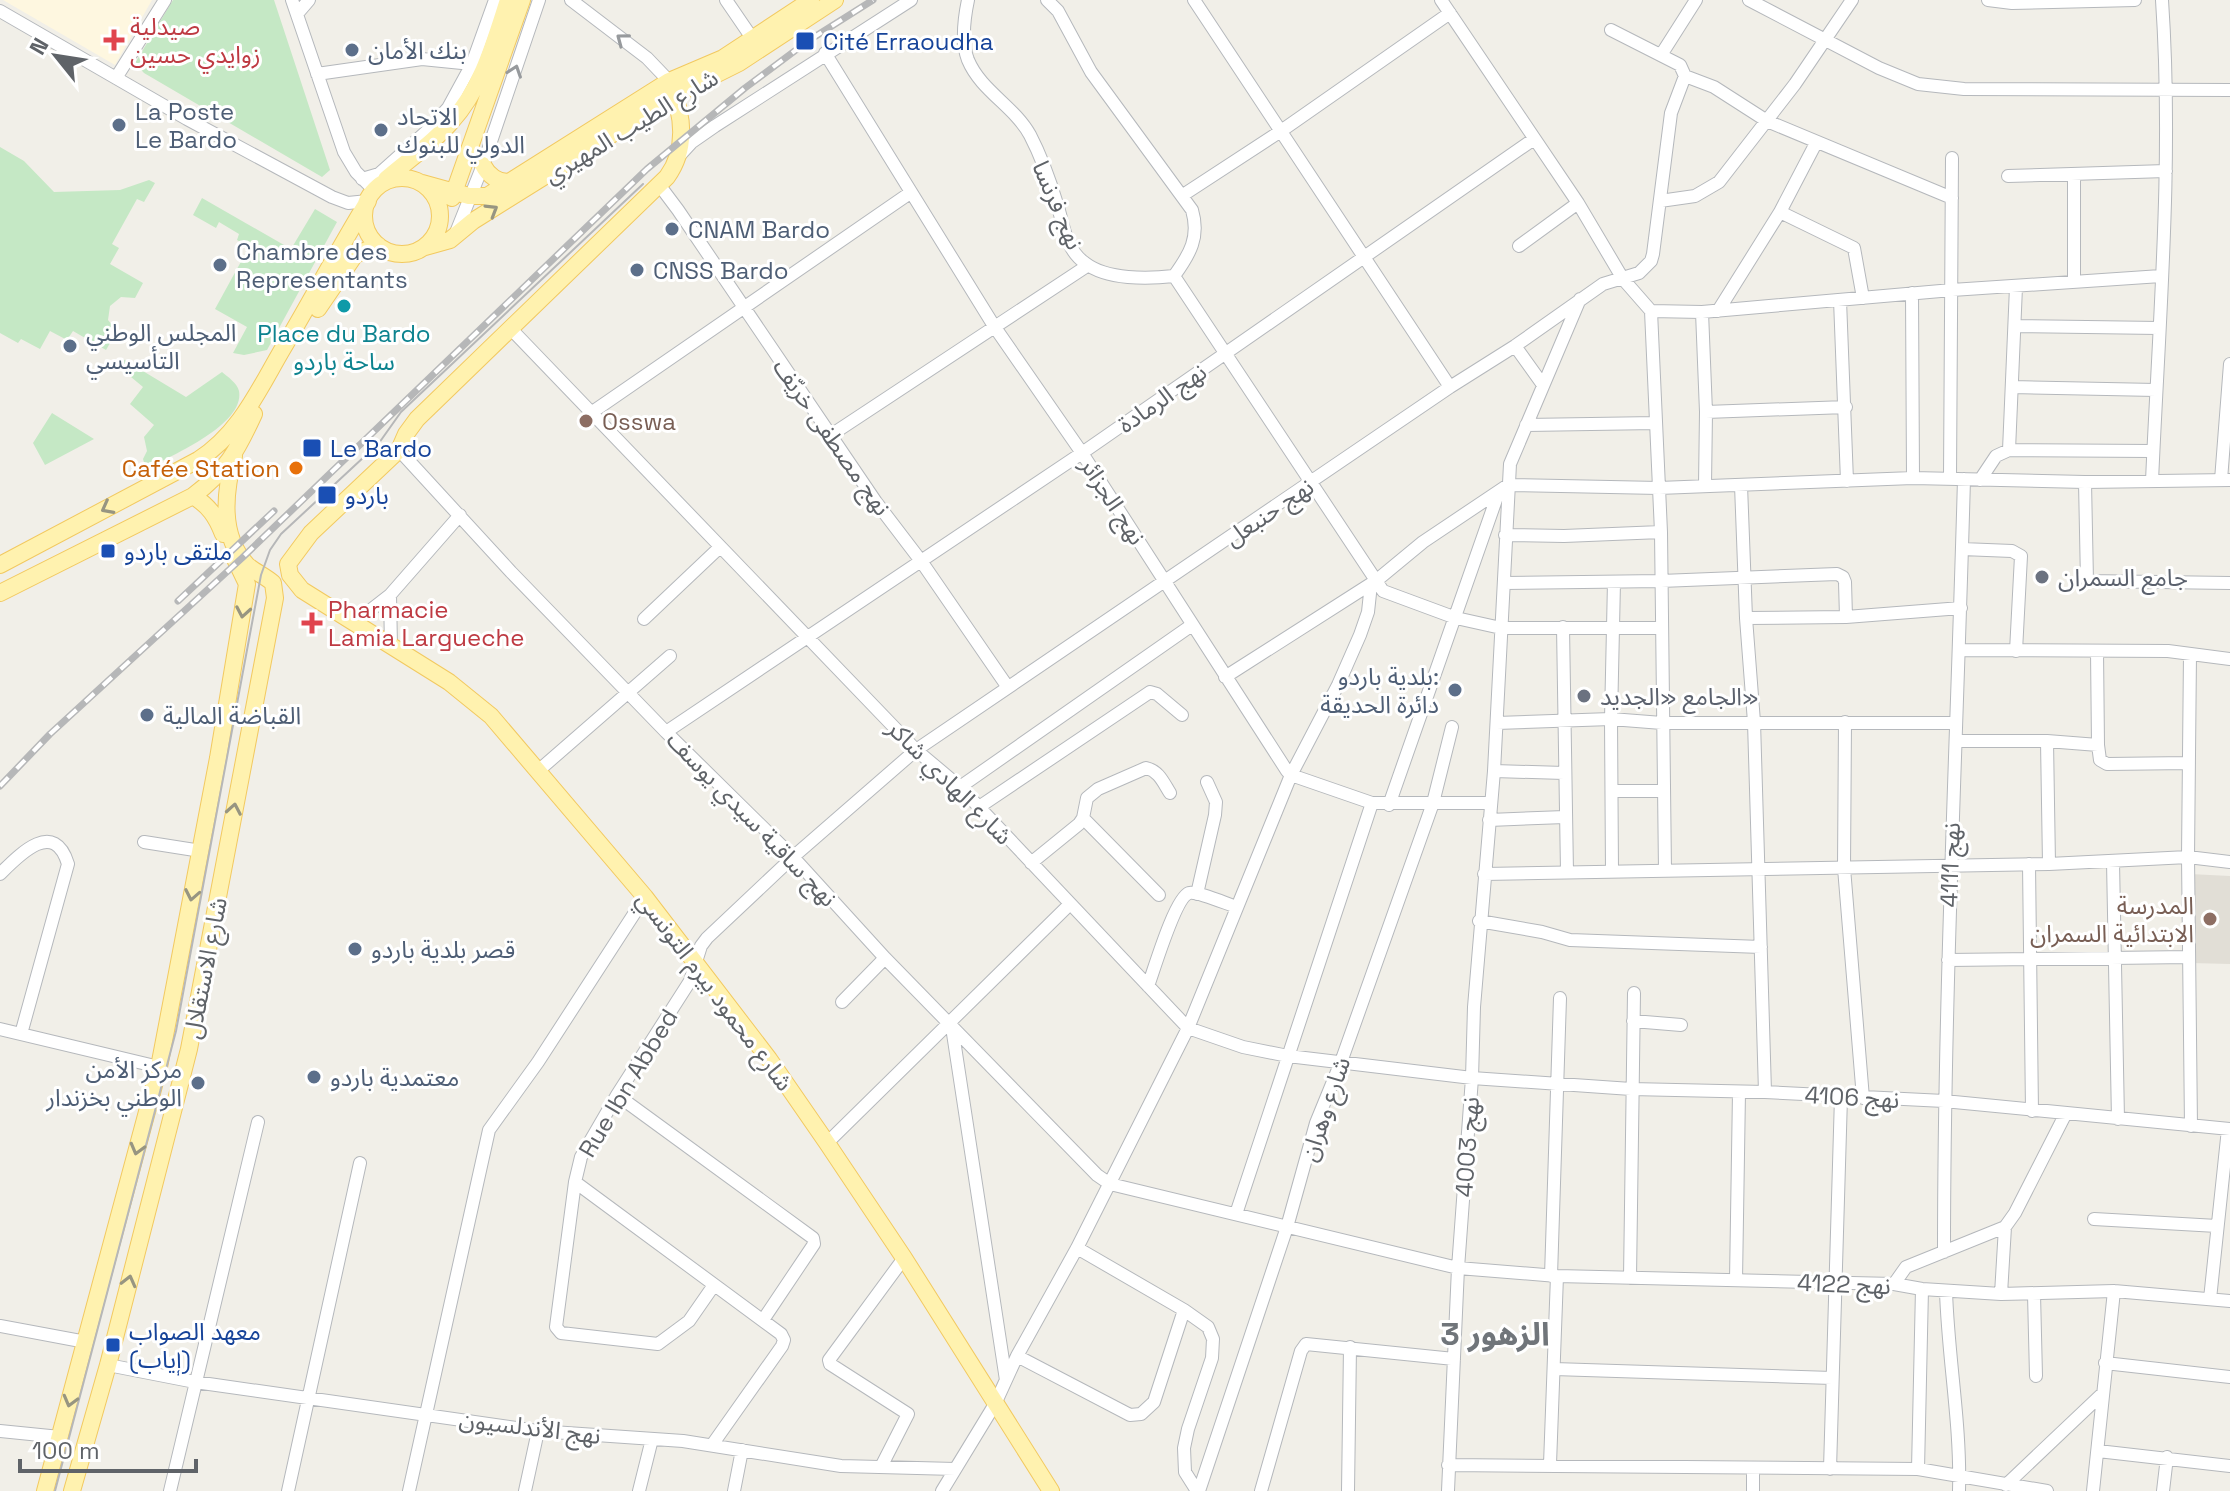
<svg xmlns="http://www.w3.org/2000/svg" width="2230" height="1491" viewBox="0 0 2230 1491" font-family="'Space Grotesk','Noto Sans Arabic',sans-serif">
<rect width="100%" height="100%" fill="#f1efe8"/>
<path fill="#fef7e0" d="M3 0H152L115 65Z"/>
<path fill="#e1ded6" d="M2190 874 2230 876V964L2191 963Z"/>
<path fill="#c5e8c5" d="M173 0H274L330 170 322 177 144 73 135 63Z
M0 147 24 161 54 192 120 190 149 180 155 183 144 202 137 199 112 244 119 248 110 264 143 283 135 298 121 297 110 306 108 320 117 331 106 350 73 331 67 340 50 331 40 349 21 339 18 343 0 333Z
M202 198 291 249 315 209 337 222 267 350 244 355 233 353 247 327 215 309 249 247 237 240 239 234 219 222 216 228 193 215Z
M123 359 186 397 222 372C228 377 237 383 239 391 245 425 170 456 146 469L143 459 147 451 144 437 154 425 130 404 143 387 119 367Z
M52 413 94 439 45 465 33 443Z"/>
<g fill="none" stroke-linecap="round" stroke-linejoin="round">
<defs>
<path id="minor" d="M292 0 344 152 356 172 374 190
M571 0 647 58 669 81
M726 0 752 38
M968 0C964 19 961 42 968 60 981 91 1014 106 1030 135 1041 156 1050 181 1057 204 1064 225 1065 249 1085 263 1107 280 1148 279 1174 276
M1047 0 1058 11 1091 72 1192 210C1200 237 1190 254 1174 276
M1194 0 1450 387
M1441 0 1578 203 1623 279 1651 311 1702 312 1952 290 2161 276
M1749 0 1879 68 1918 84 1964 89 2230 90
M1988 0 2012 3 2135 0
M0 11 187 119 332 197 348 203 368 201
M297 14 309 0
M825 53 994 326 1082 453 1287 771 1291 775 1372 803H1491
M1661 55 1696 0
M317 74 422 59 472 64
M1685 76 1714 87 1767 121 1952 198
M116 78 165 0
M680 155 692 142 715 126 911 0
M2008 176 2166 171
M362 179 379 174 426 132 448 108 472 64 495 0
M660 186 678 210 876 502 921 561 1007 686
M1183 195 1281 131 1450 13
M1660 201 1695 196 1719 182 1795 84 1852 0
M1780 212 1816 143
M455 235 483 165 539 0
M1519 246 1578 203
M1174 276 1383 591 1456 618 1501 628H1661
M2074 281V174
M1912 293 1913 478
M1840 300 1847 481
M1651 311 1661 532 1665 871
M1718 311 1780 212 1854 248 1863 298
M1702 312 1706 412 1705 485
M2016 326 2159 328
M511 329 916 750 960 787 1188 1028 1243 1047 1288 1056 1472 1078 1631 1089 1765 1092 1944 1101 2230 1129
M1515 346 1543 385
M2012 387 2156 390
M1706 412 1846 407
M591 413 910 193
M1526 425 1656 423
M831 435 1087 266
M399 450 511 572 666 732 793 857 885 958 1097 1175 1110 1184 1458 1268 1557 1276 1894 1284 1922 1289 2001 1294 2114 1291 2230 1301
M2009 450 2016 287
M1950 478 1952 158
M1980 480 1996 456 2009 450 2153 451
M2221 480 2230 364
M2152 481C2159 321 2173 160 2162 0
M2085 482 2087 581 2230 583
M1741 485 1746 618 1754 722 1765 1092
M1505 535 1564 536 1661 532
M1962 549 2012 551 2021 556 2016 651
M1504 583 1661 581 1837 574 1843 577 1845 582 1846 617
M390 595 391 646
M1746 618 1846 617 1961 608
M644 619 719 548
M354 623 390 595 460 515
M1563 627 1567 872
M1960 650 2168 651 2230 659
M2097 651 2098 745
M2190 654 2188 857 2191 1126
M1225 677 1377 580 1423 542 1508 485 1659 488 1913 478 2085 482 2230 480
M1845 722 1844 868 1863 1098
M1497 723 1611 719 1662 723H1955
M666 732 1082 453 1534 139
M1956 741H2047L2098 745 2100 760 2107 764 2189 763
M2047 741 2049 864
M538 771 670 656
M1494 771 1564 773
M960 787 1192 625
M1612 791H1664
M1389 805 1498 494
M979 807 1150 692 1157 694 1182 715
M1083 818 1159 895
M1489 820 1565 817
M144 842 201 851
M2113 862 2118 1119
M1031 863 1079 824 1083 818 1087 798 1098 789 1146 768C1159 771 1163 782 1170 793
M2029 864 2032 1111
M1612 872 1611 719 1614 582
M0 874C19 855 54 818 68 864L21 1034
M1484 874 2049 864 2188 857 2230 862
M1197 894 1215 815 1216 802 1207 782
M1479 921 1542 932 1570 940 1761 947
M1948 960 2189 957
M1148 986C1154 970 1175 898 1189 893 1197 891 1227 904 1237 907
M842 1002 885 958
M1633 1021 1681 1025
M952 1027 1006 1380
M0 1029 159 1067
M617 1095 813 1238 814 1244 763 1320
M827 1143 1069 905
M575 1182 781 1334 784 1340 782 1346 712 1445
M1236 1214 1372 803
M2094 1219 2217 1226
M1944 1252C1944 994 1957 737 1964 479
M1551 1276 1560 998
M1630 1278 1634 993
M1736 1280 1739 1092
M1894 1284 1906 1267 2005 1227 2015 1213 2065 1115
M714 1285 689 1321 658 1344 561 1333 556 1327 575 1182 581 1157 617 1095 690 981 701 946 707 938 793 857 916 750 1450 387 1515 346 1603 284 1639 273 1651 261 1653 254 1671 113 1685 76 1680 65 1611 30
M1946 1291C1948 1358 1961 1424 1959 1491
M2001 1294 2005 1227
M2034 1294 2036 1376
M2210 1299 2228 1129
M1184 1310 1208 1327 1213 1339 1212 1358 1188 1429 1184 1448 1185 1472 1197 1491
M0 1326 86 1342
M1017 1356 1130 1415 1141 1414 1154 1402 1184 1310 1077 1248
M2105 1363 2230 1377
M108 1365 195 1382 538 1431 683 1441 841 1466 955 1469
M1554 1369 1832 1378
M0 1431 60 1437
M2098 1451 2230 1466
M1550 1464 1557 1276
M882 1465 908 1414 830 1364 829 1360 904 1258
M1448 1465 1918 1469 2047 1491
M1830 1469 1841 1097
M1918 1469 1922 1289
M2006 1485 2102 1394
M170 1491 258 1122
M288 1491 360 1163
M409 1491 489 1130 538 1062 645 897
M525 1491 538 1431
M639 1491 652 1439
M734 1491 742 1450
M942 1491 995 1404 1017 1356 1077 1248 1188 1028 1291 775 1338 685 1360 635 1368 612 1371 584
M1199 1491 1287 1227 1316 1123 1341 1062 1433 803 1452 727
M1261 1491 1301 1351 1306 1344 1454 1359
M1348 1491 1350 1347
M1448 1491 1458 1268 1472 1078 1474 1007 1494 771 1510 464 1580 299
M1753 1491V1468
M2093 1491 2114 1291
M2163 1491 2167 1457"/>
<path id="major" d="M669 81C683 113 688 148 667 177L417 419 406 434 399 450 311 533 288 564 290 575 302 590 449 682 491 716 645 897 769 1059 827 1143 904 1258 1051 1491
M483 165C488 175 498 183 510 182
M364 216a38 38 0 1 1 76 0a38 38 0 1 1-76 0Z
M386 179C408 160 432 144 451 122 482 88 494 43 508 0
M422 183 469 196H487L669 81 723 58 811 0
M452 198 522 0
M425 247 450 240 473 221 675 95 739 63 835 0
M318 309 355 255 378 245
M193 496C209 506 216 516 223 534
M0 565 198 460C239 434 258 391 282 350 311 301 338 250 368 201
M0 593 193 496C226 471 237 451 254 414
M45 1491 159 1067 218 758 247 584 235 559
M72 1491 108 1365 189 1049 275 598 273 583C265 576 255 572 247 565 219 535 225 491 234 456"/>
</defs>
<use href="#minor" stroke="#b5b8bc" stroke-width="14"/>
<use href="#major" stroke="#f2c960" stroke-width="18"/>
<use href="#minor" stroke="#fff" stroke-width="12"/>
<use href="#major" stroke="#fff2af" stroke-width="16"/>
<path stroke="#b6b7b8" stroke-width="2" d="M55 1491 176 1031 261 575 270 550 281 534 379 443 401 412 643 184"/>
<defs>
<path id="rail" d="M178 601 274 511
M0 786 50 734 242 558 647 169 745 88 808 41 873 0"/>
</defs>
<use href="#rail" stroke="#b6b7b8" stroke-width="7"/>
<use href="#rail" stroke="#fff" stroke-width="4" stroke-dasharray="12" stroke-linecap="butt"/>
</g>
<defs><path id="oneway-chevron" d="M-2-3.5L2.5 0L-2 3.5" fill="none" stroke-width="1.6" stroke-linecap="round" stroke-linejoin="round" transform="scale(2)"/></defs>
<g stroke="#979a9d">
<use href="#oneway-chevron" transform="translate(622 39) rotate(-143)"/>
<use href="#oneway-chevron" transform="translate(515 71) rotate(-71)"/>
</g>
<g stroke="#979581">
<use href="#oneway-chevron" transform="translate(492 210) rotate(-31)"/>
<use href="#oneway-chevron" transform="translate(107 508) rotate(152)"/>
<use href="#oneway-chevron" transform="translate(243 612) rotate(100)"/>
<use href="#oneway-chevron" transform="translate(234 809) rotate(-80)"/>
<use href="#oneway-chevron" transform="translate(192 895) rotate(101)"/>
<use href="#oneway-chevron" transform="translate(137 1149) rotate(105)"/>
<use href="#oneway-chevron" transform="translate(129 1281) rotate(-76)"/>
<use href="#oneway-chevron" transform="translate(70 1401) rotate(105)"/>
</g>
<g fill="#e0444e" stroke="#fff" stroke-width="3">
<path d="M110 28h8v8h8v8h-8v8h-8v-8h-8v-8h8z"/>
<path d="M308 611h8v8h8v8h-8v8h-8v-8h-8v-8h8z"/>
</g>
<g fill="#1a4fb4" stroke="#fff" stroke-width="3">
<rect x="795" y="31" width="20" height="20" rx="4"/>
<rect x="302" y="438" width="20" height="20" rx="4"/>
<rect x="317" y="485" width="20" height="20" rx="4"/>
<rect x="100" y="543" width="16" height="16" rx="4"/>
<rect x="105" y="1337" width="16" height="16" rx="4"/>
</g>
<g fill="#5c6f8a" stroke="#fff" stroke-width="3">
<circle cx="352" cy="50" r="8"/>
<circle cx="119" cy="125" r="8"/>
<circle cx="381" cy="130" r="8"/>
<circle cx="672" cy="229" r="8"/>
<circle cx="220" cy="265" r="8"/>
<circle cx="637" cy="270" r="8"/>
<circle cx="70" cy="346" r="8"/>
<circle cx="1455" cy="690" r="8"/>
<circle cx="147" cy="715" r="8"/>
<circle cx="355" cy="949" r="8"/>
<circle cx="314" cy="1077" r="8"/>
<circle cx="198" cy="1083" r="8"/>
</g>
<circle fill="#0f9aa8" stroke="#fff" stroke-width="3" cx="344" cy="306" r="8"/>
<g fill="#8d6e63" stroke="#fff" stroke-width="3">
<circle cx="586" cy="421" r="8"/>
<circle cx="2210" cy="919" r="8"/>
</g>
<circle fill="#e8710a" stroke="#fff" stroke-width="3" cx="296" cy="468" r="8"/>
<g fill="#6b7280" stroke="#fff" stroke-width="3">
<circle cx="2042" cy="577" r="8"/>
<circle cx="1584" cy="696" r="8"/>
</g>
<g text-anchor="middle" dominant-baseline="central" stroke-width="6" stroke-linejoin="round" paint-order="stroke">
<g font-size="24" fill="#be3a42" stroke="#fff" text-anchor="start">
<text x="130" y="26">صيدلية<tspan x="130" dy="28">زوايدي حسين</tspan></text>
<text x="328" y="609">Pharmacie<tspan x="328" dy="28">Lamia Largueche</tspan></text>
</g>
<g font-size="24" fill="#164399" stroke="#fff" text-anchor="start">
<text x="823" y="41">Cité Erraoudha</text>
<text x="330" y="448">Le Bardo</text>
<text x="345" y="495">باردو</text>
<text x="124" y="551">ملتقى باردو</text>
<text x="129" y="1331">معهد الصواب<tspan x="129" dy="28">(إياب)</tspan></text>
</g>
<g font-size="24" fill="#4e5e75" stroke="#fff" text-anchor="start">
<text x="368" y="50">بنك الأمان</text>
<text x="135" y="111">La Poste<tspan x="135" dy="28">Le Bardo</tspan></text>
<text x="397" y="116">الاتحاد<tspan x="397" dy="28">الدولي للبنوك</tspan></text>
<text x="688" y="229">CNAM Bardo</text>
<text x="236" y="251">Chambre des<tspan x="236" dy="28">Representants</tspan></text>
<text x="653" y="270">CNSS Bardo</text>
<text x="86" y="332">المجلس الوطني<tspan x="86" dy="28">التأسيسي</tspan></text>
<text x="1439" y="676" text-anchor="end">بلدية باردو:<tspan x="1439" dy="28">دائرة الحديقة</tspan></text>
<text x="163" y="715">القباضة المالية</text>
<text x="371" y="949">قصر بلدية باردو</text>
<text x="182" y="1069" text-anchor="end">مركز الأمن<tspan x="182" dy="28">الوطني بخزندار</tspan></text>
<text x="330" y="1077">معتمدية باردو</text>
</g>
<g font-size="24" fill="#5f6368" stroke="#fff">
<text transform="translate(631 126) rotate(-31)">شارع الطيب المهيري</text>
<text transform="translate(1058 205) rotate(67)">نهج فرنسا</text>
<text transform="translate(1162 398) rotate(-35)">نهج الرمادة</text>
<text transform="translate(832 437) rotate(55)">نهج مصطفى خريّف</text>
<text transform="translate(1113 501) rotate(57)">نهج الجزائر</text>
<text transform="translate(1269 512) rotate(-34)">نهج حنبعل</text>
<text transform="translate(950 782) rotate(45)">شارع الهادي شاكر</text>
<text transform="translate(752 819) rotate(46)">نهج ساقية سيدي يوسف</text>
<text transform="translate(1950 865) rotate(-88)">نهج 4111</text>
<text transform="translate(205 968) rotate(-79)">شارع الاستقلال</text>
<text transform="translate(715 991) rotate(53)">شارع محمود بيرم التونسي</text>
<text transform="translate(628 1083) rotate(-59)">Rue Ibn Abbed</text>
<text transform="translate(1852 1097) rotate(3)">نهج 4106</text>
<text transform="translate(1325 1109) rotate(-71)">شارع وهران</text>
<text transform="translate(1467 1147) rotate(-86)">نهج 4003</text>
<text transform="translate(1844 1284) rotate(2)">نهج 4122</text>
<text transform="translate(530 1427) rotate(7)">نهج الأندلسيون</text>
</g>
<g font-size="24" fill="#0d838f" stroke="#fff">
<text x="344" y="333">Place du Bardo<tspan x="344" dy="28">ساحة باردو</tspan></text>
</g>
<g font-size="24" fill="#785e54" stroke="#fff" text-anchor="start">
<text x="602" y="421">Osswa</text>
<text x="2194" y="905" text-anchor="end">المدرسة<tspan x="2194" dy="28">الابتدائية السمران</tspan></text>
</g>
<g font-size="24" fill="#c56008" stroke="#fff" text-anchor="end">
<text x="280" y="468">Cafée Station</text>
</g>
<g font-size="24" fill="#5b616d" stroke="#fff" text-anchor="start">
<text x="2058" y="577">جامع السمران</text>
<text x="1600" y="696">الجامع «الجديد»</text>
</g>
<g font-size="32" font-weight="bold" fill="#70757a" stroke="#fff">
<text x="1495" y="1334">الزهور 3</text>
</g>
</g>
<g transform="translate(56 56) rotate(300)" stroke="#ffffff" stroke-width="6" paint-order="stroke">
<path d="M0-6L14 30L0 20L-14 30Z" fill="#5f6368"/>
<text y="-12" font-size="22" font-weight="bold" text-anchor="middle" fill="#5f6368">N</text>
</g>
<path d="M20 1459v12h176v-12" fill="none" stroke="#5f6368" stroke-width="4"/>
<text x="32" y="1459" font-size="24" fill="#5f6368" stroke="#ffffff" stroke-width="6" paint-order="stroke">100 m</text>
</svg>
